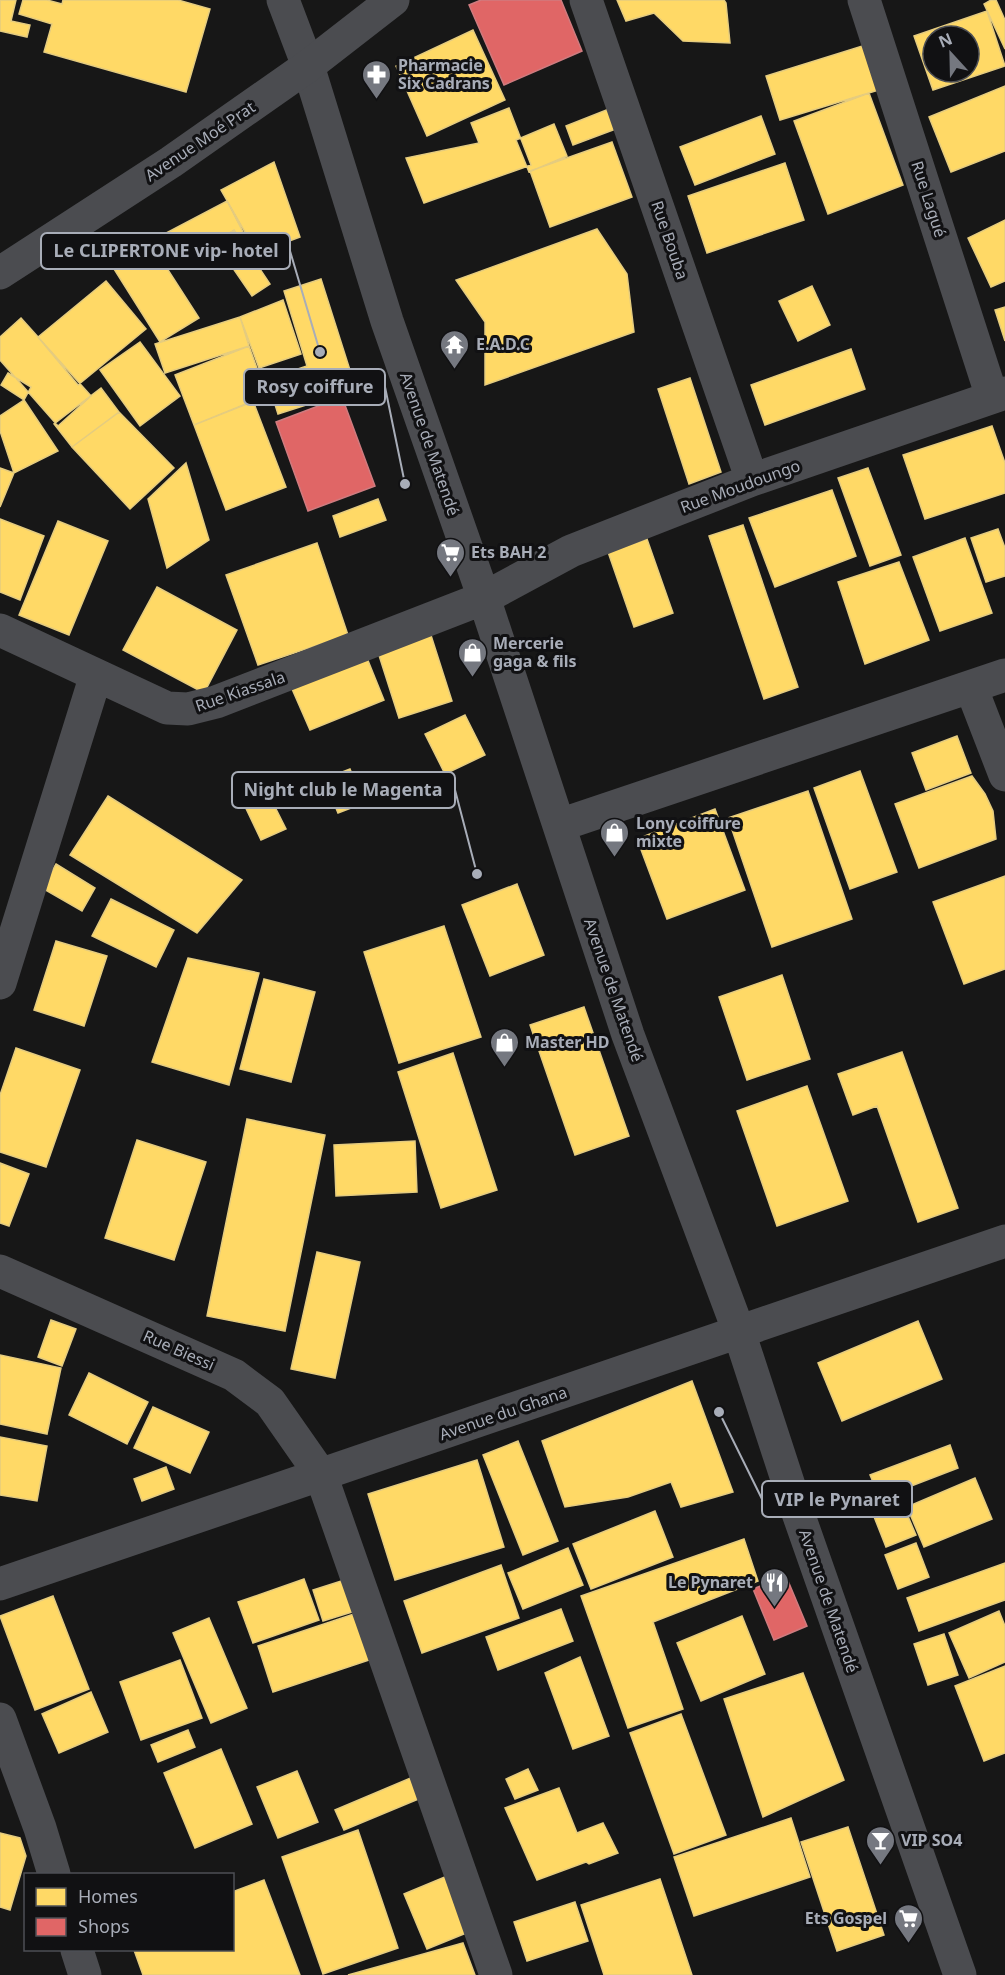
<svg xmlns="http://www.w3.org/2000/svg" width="1005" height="1975" viewBox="0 0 1005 1975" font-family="'Noto Sans',sans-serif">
<rect width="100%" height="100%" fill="#171717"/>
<path fill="#ffd966" stroke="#e5cc7f" stroke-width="1.5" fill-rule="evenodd" d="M0 0H16L11 21 30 25 27 37 0 31Z
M23 0H47L62 4 63 0H178L210 9 186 92 44 52 52 24 19 14Z
M617 0H724L726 3 730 43 683 41 654 13 626 21Z
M991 0H996L1005 20V49L984 4Z
M987 11 1005 66 933 90 914 36ZM933 36H969V72H933Z
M473 30 505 100 427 136 396 66Z
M869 44 882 89 780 120 766 76Z
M1005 86V151L951 172 929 117Z
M869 93 903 185 828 214 794 121Z
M614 107 621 127 573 145 566 126Z
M509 108 531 165 424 203 406 158 479 143 471 123Z
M761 116 775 154 695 185 680 147Z
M554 124 567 156 529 172 516 140Z
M612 142 632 197 550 227 530 171Z
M274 162 300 237 257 253 221 190Z
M785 163 804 220 707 253 688 196Z
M227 201 245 236 171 269 149 242Z
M1005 220V281L991 287 968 238Z
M597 229 627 274 634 332 485 385V322L456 280Z
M234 230 270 284 252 296 215 242Z
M152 245 199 318 160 342 114 269Z
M321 279 356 389 278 414 267 379 307 366 284 291Z
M106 281 146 329 78 385 38 337Z
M812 286 830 325 798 341 779 301Z
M283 300 301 354 259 368 240 317Z
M1005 307V341L995 310Z
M240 317 249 346 165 373 155 344Z
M21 318 91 396 58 426 0 360V337Z
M140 342 180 396 140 426 100 370Z
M249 346 267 396 194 425 175 375Z
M851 349 865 389 765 425 751 385Z
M8 373 31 387 24 400 1 385Z
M690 378 721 472 689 484 658 389Z
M101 388 119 412 72 447 54 424Z
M24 400 58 451 14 473 0 431V416Z
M253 401 286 487 226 510 194 425Z
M119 412 174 468 130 509 72 447Z
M992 426 1005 463V493L925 519 903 455Z
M186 463 209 540 167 568 148 499Z
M0 468 14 473 0 507Z
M868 468 901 555 870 566 838 478Z
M832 490 856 556 775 587 749 518Z
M378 499 386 520 340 537 333 516Z
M0 519 44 536 20 600 0 592Z
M58 521 108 541 69 635 19 615Z
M743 525 798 687 764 699 709 536Z
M998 529 1005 548V576L986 582 971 538Z
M965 538 992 613 940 631 913 557Z
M647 539 673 613 634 627 608 552Z
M317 543 348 635 258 665 226 575Z
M899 562 929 640 865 664 838 582Z
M157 587 237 630 204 693 123 650Z
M429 629 452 701 399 718 376 646Z
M367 658 384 700 310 730 292 689Z
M465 715 485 755 445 774 425 734Z
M957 736 971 773 926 790 912 753Z
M350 769 364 803 338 813 324 779Z
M860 771 897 872 850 889 814 788Z
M972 776 985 794 993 811 996 839 919 868 895 804Z
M266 789 286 829 261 840 242 800Z
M808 791 852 919 772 947 728 818Z
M108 796 242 880 197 933 70 855Z
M715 809 745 890 667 919 637 839Z
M56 864 95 888 82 911 42 888Z
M1005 876V969L964 984 933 902Z
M517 884 544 955 490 976 462 905Z
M111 899 174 930 156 967 92 936Z
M444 926 481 1037 399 1063 364 952Z
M56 941 107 956 84 1026 34 1010Z
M188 958 259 973 229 1085 152 1062Z
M782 975 810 1059 747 1080 719 997Z
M264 979 315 992 291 1082 240 1069Z
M584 1007 629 1136 575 1155 530 1025Z
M16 1048 80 1070 46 1167 0 1152V1095Z
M902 1052 958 1208 918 1222 877 1106 853 1115 838 1074Z
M453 1053 497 1190 441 1208 398 1072Z
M807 1086 848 1201 777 1226 737 1111Z
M247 1119 325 1135 285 1331 207 1316Z
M137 1140 206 1162 174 1260 105 1238Z
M415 1141 417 1192 336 1196 334 1145Z
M0 1163 29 1174 9 1226 0 1223Z
M317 1252 360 1262 335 1378 291 1369Z
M51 1320 76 1329 62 1366 38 1357Z
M918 1321 942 1379 842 1421 818 1363Z
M0 1355 61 1368 47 1434 0 1424Z
M89 1373 148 1402 127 1444 69 1415Z
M692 1381 733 1492 681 1507 671 1482 628 1497 565 1507 542 1441Z
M153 1407 209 1432 190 1473 134 1448Z
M0 1437 47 1446 37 1501 0 1495Z
M518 1441 558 1541 523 1555 483 1455Z
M950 1445 958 1468 880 1498 870 1475Z
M477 1460 504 1547 395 1580 368 1494Z
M166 1467 174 1489 142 1501 134 1479Z
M975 1478 992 1519 924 1547 907 1507Z
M898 1493 916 1535 886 1547 869 1504Z
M655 1511 673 1557 591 1589 573 1544Z
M744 1539 758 1581 653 1622 683 1709 628 1728 581 1596Z
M916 1543 929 1577 898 1589 885 1555Z
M568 1548 583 1585 523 1609 508 1573Z
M1005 1563V1600L919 1631 907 1598Z
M501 1565 519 1618 422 1653 404 1601Z
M354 1577 365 1608 323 1621 313 1590Z
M304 1579 319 1620 253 1643 238 1602Z
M53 1596 89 1689 35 1710 0 1616Z
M561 1609 573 1641 498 1670 486 1637Z
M999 1611 1005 1626V1662L969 1678 949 1633Z
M357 1613 372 1659 273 1692 258 1646Z
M742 1616 765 1674 701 1701 677 1643Z
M209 1618 247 1708 211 1723 173 1633Z
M944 1634 958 1675 928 1685 914 1644Z
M580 1657 609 1736 573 1749 545 1673Z
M180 1660 202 1718 141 1740 120 1682Z
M1005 1666V1753L984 1761 955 1686Z
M803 1673 844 1780 763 1817 724 1699Z
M91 1692 108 1732 59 1753 42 1714Z
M681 1714 726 1835 674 1854 630 1733Z
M188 1730 195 1747 158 1762 151 1745Z
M221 1749 252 1824 195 1848 164 1773Z
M528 1769 538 1790 515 1799 506 1779Z
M297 1771 318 1822 278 1838 257 1787Z
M420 1774 428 1795 344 1830 335 1810Z
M559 1788 577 1833 603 1823 618 1853 589 1864 586 1862 537 1880 505 1808Z
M791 1818 810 1877 694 1916 674 1857Z
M848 1827 884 1935 837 1951 801 1842Z
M358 1830 398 1948 323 1974 282 1857Z
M0 1833 20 1838 26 1856 10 1910 0 1907Z
M452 1874 476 1929 427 1949 404 1894Z
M660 1879 692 1975H604L581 1905Z
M264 1880 300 1975H143L134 1950H232V1892Z
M575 1902 588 1941 527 1961 514 1922Z
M463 1943 475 1975H348Z"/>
<path fill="#e06666" stroke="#cf7b7f" stroke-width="1.5" d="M481 0H561L582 51 504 85 469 5Z
M342 397 375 486 308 511 276 422Z
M786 1576 807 1626 774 1640 753 1589Z"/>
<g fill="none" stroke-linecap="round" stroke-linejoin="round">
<path stroke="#4b4c50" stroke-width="33" d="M283 0 308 66 387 321 484 598 628 1035 739 1332 798 1513 960 1975
M586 0 752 480
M864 0 992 397
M0 630 167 708 188 709 216 702 484 598 571 551 752 480 1005 393
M971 687 1005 775
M560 825 1005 675
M0 983 96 675
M0 1271 234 1375 270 1402 321 1475 496 1975
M0 1584 1005 1241
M0 1719 40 1828 54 1874
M77 1950 85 1975"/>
<path stroke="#4b4c50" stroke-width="33" d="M0 273 171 162 308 66 393 0"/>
</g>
<defs>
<symbol id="pharmacy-pin" viewBox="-11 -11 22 30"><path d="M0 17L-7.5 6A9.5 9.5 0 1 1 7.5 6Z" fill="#757880" stroke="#111113"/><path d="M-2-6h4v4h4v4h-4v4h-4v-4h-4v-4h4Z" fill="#fff"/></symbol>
<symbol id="temple-pin" viewBox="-11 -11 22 30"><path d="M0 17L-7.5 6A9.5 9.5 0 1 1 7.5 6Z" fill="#757880" stroke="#111113"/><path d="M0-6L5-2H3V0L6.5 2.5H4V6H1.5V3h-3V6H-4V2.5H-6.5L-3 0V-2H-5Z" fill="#fff"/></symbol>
<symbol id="supermarket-pin" viewBox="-11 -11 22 30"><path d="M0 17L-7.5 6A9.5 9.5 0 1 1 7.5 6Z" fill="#757880" stroke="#111113"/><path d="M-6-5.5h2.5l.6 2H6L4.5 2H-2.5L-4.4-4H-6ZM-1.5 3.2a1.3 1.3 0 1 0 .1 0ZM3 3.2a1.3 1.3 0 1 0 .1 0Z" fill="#fff"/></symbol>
<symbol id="shop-pin" viewBox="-11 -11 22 30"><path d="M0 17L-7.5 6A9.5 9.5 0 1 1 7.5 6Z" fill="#757880" stroke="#111113"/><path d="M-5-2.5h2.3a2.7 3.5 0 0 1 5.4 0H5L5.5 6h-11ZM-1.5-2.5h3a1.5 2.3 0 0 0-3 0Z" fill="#fff"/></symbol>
<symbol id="restaurant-pin" viewBox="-11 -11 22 30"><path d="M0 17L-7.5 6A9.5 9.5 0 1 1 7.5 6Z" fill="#757880" stroke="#111113"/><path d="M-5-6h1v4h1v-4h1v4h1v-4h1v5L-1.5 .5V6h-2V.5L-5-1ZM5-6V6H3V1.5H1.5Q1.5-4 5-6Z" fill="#fff"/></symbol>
<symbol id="bar-pin" viewBox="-11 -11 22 30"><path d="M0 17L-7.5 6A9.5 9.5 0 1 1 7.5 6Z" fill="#757880" stroke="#111113"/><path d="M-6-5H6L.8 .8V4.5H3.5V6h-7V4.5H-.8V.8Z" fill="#fff"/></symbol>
</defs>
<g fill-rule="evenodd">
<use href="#pharmacy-pin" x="360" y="58" width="33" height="45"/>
<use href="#temple-pin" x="438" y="328" width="33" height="45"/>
<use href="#supermarket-pin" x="434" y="536" width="33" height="45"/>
<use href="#shop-pin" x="456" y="636" width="33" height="45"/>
<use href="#shop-pin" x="598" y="816" width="33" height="45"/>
<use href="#shop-pin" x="488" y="1026" width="33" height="45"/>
<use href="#restaurant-pin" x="758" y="1566" width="33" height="45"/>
<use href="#bar-pin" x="864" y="1824" width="33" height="45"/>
<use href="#supermarket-pin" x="892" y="1902" width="33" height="45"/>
</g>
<g text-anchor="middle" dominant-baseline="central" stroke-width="6" stroke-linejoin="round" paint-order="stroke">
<g font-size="16" font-weight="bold" fill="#a8adb8" stroke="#111113" text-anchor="start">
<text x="398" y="65">Pharmacie<tspan x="398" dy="18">Six Cadrans</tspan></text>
<text x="476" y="344">E.A.D.C</text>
<text x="471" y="552">Ets BAH 2</text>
<text x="493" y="643">Mercerie<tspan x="493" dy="18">gaga &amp; fils</tspan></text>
<text x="636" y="823">Lony coiffure<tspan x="636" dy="18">mixte</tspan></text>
<text x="525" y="1042">Master HD</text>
<text x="753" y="1582" text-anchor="end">Le Pynaret</text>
<text x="901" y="1840">VIP SO4</text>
<text x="887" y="1918" text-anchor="end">Ets Gospel</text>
</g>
<g font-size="16" fill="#a8adb8" stroke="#111113">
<text transform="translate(200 141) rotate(-34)">Avenue Moé Prat</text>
<text transform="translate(929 199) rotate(72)">Rue Lagué</text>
<text transform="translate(670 240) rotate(71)">Rue Bouba</text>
<text transform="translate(430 444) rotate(71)">Avenue de Matendé</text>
<text transform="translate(740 486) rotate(-20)">Rue Moudoungo</text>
<text transform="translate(240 691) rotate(-19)">Rue Kiassala</text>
<text transform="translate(614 990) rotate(71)">Avenue de Matendé</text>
<text transform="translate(179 1350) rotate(24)">Rue Biessi</text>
<text transform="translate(503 1413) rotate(-19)">Avenue du Ghana</text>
<text transform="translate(829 1601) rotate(71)">Avenue de Matendé</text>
</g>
</g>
<path fill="none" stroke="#a8adb8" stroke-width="2" d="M320 352L290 251M405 484L385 387M477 874L455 790M719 1412L762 1499"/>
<g fill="#a8adb8" stroke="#111113" stroke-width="2">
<circle cx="320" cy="352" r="6"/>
<circle cx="405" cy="484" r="6"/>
<circle cx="477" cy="874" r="6"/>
<circle cx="719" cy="1412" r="6"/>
</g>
<g fill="#111113" stroke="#a8adb8" stroke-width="2">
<rect x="41" y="233" width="249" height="36" rx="6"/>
<rect x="244" y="369" width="141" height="36" rx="6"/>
<rect x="232" y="772" width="223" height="36" rx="6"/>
<rect x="762" y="1481" width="150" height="36" rx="6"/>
</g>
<g font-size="18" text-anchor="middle" font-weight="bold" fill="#a8adb8">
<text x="166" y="257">Le CLIPERTONE vip- hotel</text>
<text x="315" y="393">Rosy coiffure</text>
<text x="343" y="796">Night club le Magenta</text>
<text x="837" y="1506">VIP le Pynaret</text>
</g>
<rect x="24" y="1873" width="210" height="78" fill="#111113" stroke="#4d4f55" stroke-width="1.5"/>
<rect x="36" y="1888" width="30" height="18" fill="#ffd966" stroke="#4d4f55" stroke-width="1.5"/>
<text x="78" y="1903" font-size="18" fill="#a8adb8">Homes</text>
<rect x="36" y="1918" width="30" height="18" fill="#e06666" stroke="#4d4f55" stroke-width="1.5"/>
<text x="78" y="1933" font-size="18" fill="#a8adb8">Shops</text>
<g transform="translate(951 54) rotate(338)"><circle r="28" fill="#111113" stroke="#4d4f55" stroke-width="1.5"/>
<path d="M0-4.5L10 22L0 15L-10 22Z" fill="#757880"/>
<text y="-9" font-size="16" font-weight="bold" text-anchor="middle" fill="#a8adb8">N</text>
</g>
</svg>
